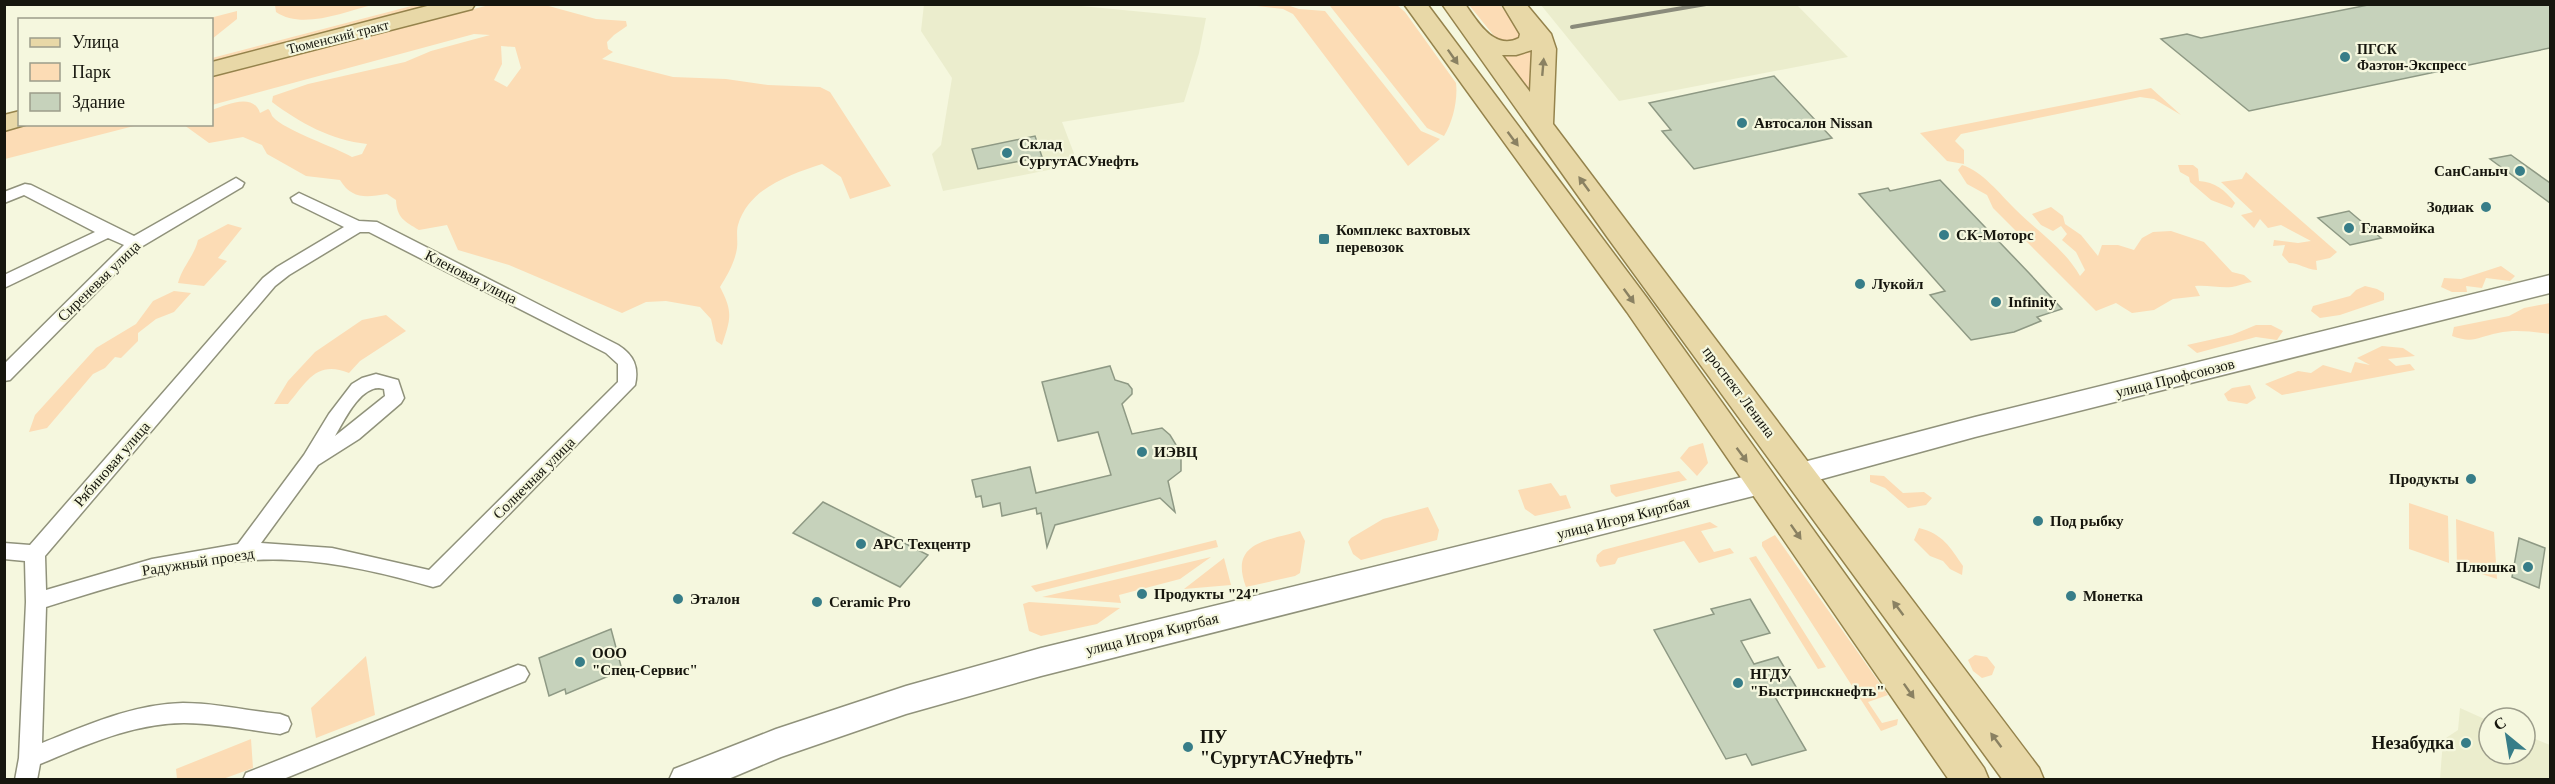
<svg xmlns="http://www.w3.org/2000/svg" width="2555" height="784" viewBox="0 0 2555 784" font-family="Georgia,serif">
<rect width="100%" height="100%" fill="#f5f7de"/>
<path fill="#ebedcd" d="M924 4 1071 5 1206 18 1199 53 1184 102 1062 122 1078 164 943 191 932 154 941 145 952 78 921 31Z
M1541 5H1797L1848 57 1619 101Z
M2460 708 2489 721V754H2525V735L2550 745V779H2440L2443 740 2458 730Z"/>
<path fill="#fcdcb5" fill-rule="evenodd" d="M419 4 432 5 212 61V58Z
M275 5V4L372 5C344 12 302 30 276 12Z
M489 5H545L596 19 626 21 627 26 614 35 607 42 608 49 613 52 602 59 673 77 726 79 768 85 820 87 830 92 891 186 850 199 841 177 822 164C789 175 749 188 738 225 736 232 738 241 737 248 735 262 727 276 720 287 733 312 731 318 722 345L716 341 711 319 700 307 666 301 646 302 622 313 509 265 458 250 447 225 419 230C404 221 397 218 396 200L387 194C367 197 352 200 340 180L306 176 267 154 262 145 243 137 209 143 184 125 212 124V110C226 105 253 92 260 113L268 109C271 111 271 115 273 117 284 130 335 147 352 157L362 154 367 144C331 140 300 123 272 102L273 96 308 84 405 62 431 51 490 35 474 34 212 105V77ZM501 46 515 47 521 68 507 87 494 80 502 64Z
M1248 5H1287L1299 9 1325 11 1421 131 1440 139 1408 166 1293 14 1283 9Z
M1317 5H1397L1405 12 1456 83C1458 99 1453 122 1444 136L1427 128 1330 6Z
M1469 5H1500L1524 36 1522 41 1499 42Z
M237 11V19L212 39V20L206 19Z
M1538 43 1534 97 1500 53Z
M2151 88 2181 115 2154 99 2140 97 1961 134 1955 141 1964 150V164L1947 161 1920 133Z
M27 125H138L5 159V130Z
M1962 165C1982 171 2000 194 2015 209 2038 232 2064 248 2080 276L2085 270 2076 252 2062 240 2067 234 2061 226 2053 231 2041 225 2032 214 2051 207 2063 216 2065 224 2081 235 2098 256 2102 245H2118L2134 250 2142 238 2153 232 2171 231 2204 242 2232 272 2244 275 2252 282C2245 283 2238 286 2232 287 2219 288 2208 285 2195 286L2200 296 2173 299 2154 310 2132 313 2116 303 2096 311 1993 208 1987 195 1967 184 1958 170Z
M2178 165H2193L2198 169 2199 181C2215 182 2225 190 2235 203L2232 208 2211 200 2190 182 2189 177 2180 172Z
M2246 172 2337 252 2330 258 2316 261 2317 270C2304 269 2300 263 2289 263L2282 255 2285 245 2273 246 2274 240 2298 243 2311 241 2281 225 2268 228 2260 219 2254 228 2241 215 2253 212 2221 182 2242 179Z
M228 224 242 228 218 258 227 261 204 286 178 283C183 265 194 257 198 240Z
M2501 266 2515 276 2510 281 2486 278 2482 288 2466 286 2467 292H2452L2441 287 2444 278 2461 279Z
M2365 286 2377 289 2384 293V300L2340 315 2320 318 2311 311 2313 306 2350 296 2356 290Z
M174 291 191 293 174 312 156 319 138 333V341L121 358 115 357 105 368 93 374 47 428 29 432 35 415 96 348 136 324 153 301Z
M2550 303V334C2533 332 2516 329 2498 333 2477 337 2474 344 2452 336L2454 327 2509 316 2524 308Z
M386 315 406 331 360 361 349 373C316 360 307 382 288 404H274L288 381 315 352 362 320Z
M2256 325H2271L2283 331 2277 340 2256 337 2197 353 2187 345 2232 335Z
M2382 346 2403 348 2415 356 2388 359 2396 366 2410 364 2415 370 2282 395 2265 384 2298 371 2311 373 2323 365 2351 373 2355 362 2370 365 2357 358Z
M2250 385 2256 398 2247 404 2228 401 2224 394 2232 388Z
M1703 443 1708 463 1697 476 1680 458 1689 447Z
M1679 471 1687 480 1616 497 1611 492 1610 485Z
M1870 475 1884 476 1903 493 1924 492 1932 498 1926 505 1908 508 1885 488 1870 482Z
M1551 483 1560 496 1566 495 1571 508 1535 516 1525 509 1518 490Z
M2409 503 2448 516 2449 563 2409 549Z
M1428 507 1439 530 1437 540 1361 560 1353 554 1348 542 1351 538 1383 519Z
M2456 519 2494 532 2497 579 2457 566Z
M1710 522 1718 527 1701 531 1714 552 1730 548 1734 553 1699 563 1684 541 1618 558 1615 564 1600 567 1596 561 1597 555 1603 550Z
M1919 528C1943 534 1950 547 1963 566L1962 575 1950 569 1943 561 1930 556 1914 540Z
M1300 531 1305 541 1300 573 1295 576 1246 587C1229 542 1267 541 1300 531Z
M1775 535 1888 695 1868 702 1882 723 1898 719 1897 725 1881 731 1762 546V542Z
M1216 540 1218 547 1036 592 1031 586Z
M1756 556 1826 667 1818 669 1749 558Z
M1211 557 1180 579 1119 595 1121 603 1042 597Z
M1224 558 1231 585 1184 589Z
M1029 602 1120 608 1097 624 1041 636 1029 631 1023 604Z
M1975 655 1987 657 1995 667 1992 675 1982 678 1973 671 1968 660Z
M366 656 375 715 316 738 311 708Z
M251 739 253 768 223 779H177L176 769Z"/>
<path fill="#c6d2bb" stroke="#8e9984" stroke-width="1.5" d="M2373 4H2550V48L2249 111 2161 39 2187 34 2201 38Z
M1774 76 1832 138 1694 169 1662 131 1671 130 1649 103Z
M1035 136 1042 157 978 169 972 149Z
M2511 155 2550 183V203L2490 159Z
M1940 180 2029 273 2062 309 2037 317 2041 321 2014 332 1971 340 1930 295 1945 291 1859 194 1888 188 1890 191Z
M2349 211 2381 238 2350 245 2318 218Z
M1110 366 1115 380 1128 384 1132 389V394L1122 404 1132 434 1162 428 1170 435 1178 448 1181 456V471L1168 481 1175 512 1160 498 1055 525 1047 547 1041 513 1037 514 1036 508 1002 516 1000 503 983 507 981 496 976 497 972 480 1030 467 1036 493 1111 475 1098 432 1058 441 1042 382Z
M823 502 928 555 900 587 793 533Z
M2519 538 2545 548 2539 588 2512 577Z
M1750 599 1770 633 1741 641 1754 664 1778 657 1798 690 1775 697 1806 750 1752 765 1746 754 1726 759 1654 630 1714 614 1711 609Z
M611 629 621 666 610 671 611 675 566 694 565 689 549 696 539 658Z"/>
<g fill="none" stroke-linecap="round" stroke-linejoin="round">
<defs>
<path id="street" d="M236 178 244 183 242 187 141 247 10 380 4 381V364L124 245 108 238 4 288V275L95 232 24 195 4 203V192L25 184 31 185 134 236Z
M299 193 359 221 377 222 618 345C634 355 639 367 635 385L440 585 433 587C386 574 339 562 290 560 206 556 125 582 46 607L42 743C87 725 134 704 183 703 216 703 248 711 280 714L288 717 291 724 288 731 280 734C248 730 216 723 184 723 134 723 86 745 40 764L37 780H15L19 758 26 602 25 561 4 559V543L30 545 263 278 277 267 344 227 293 202 291 198ZM360 232H369L606 353 618 364V382L429 570 332 548 261 543 318 465 359 439 401 403 404 398 398 380 376 374 362 378 352 384 329 414 304 455 238 544 152 559 46 590 45 556 275 286 289 275ZM379 388 384 389 385 396 335 436C344 421 359 388 379 388Z
M518 665 525 667 529 674 525 681 281 780H243L246 773Z"/>
<path id="secondary" d="M2550 275V293L1975 437 1800 485 1790 482 1786 474 1790 466 1800 463 1975 417Z
M1763 472 1773 475 1777 483 1773 491 1041 676 906 714 781 757 726 780H669L674 769 776 729 906 686 1041 648Z"/>
<path id="primary" d="M435 4H475L472 9 212 76V62Z
M1404 4H1427L1647 298 1984 768 1989 780H1949L1627 312Z
M1442 4H1465C1477 21 1494 51 1519 38L1520 34 1502 4H1526L1551 34 1556 49 1553 124 2039 768 2044 780H2003L1608 238ZM1532 50 1530 92 1502 55H1516Z
M20 111V124H28L4 131V115Z"/>
</defs>
<use href="#street" stroke="#90927b" stroke-width="3"/>
<use href="#secondary" stroke="#90927b" stroke-width="3"/>
<use href="#primary" stroke="#95834c" stroke-width="3"/>
<use href="#street" fill="#fff" fill-rule="evenodd"/>
<use href="#secondary" fill="#fff" fill-rule="evenodd"/>
<use href="#primary" fill="#e8d8a7" fill-rule="evenodd"/>
<path stroke="#8a8b7b" stroke-width="4" d="M1572 27 1706 4"/>
</g>
<defs><path id="oneway-solid" d="M-6-.8H1V-3.2L6.5 0L1 3.2V.8H-6Z" transform="scale(1.5)"/></defs>
<g fill="#8a8162">
<use href="#oneway-solid" transform="translate(1453 57) rotate(55)"/>
<use href="#oneway-solid" transform="translate(1543 67) rotate(-85)"/>
<use href="#oneway-solid" transform="translate(1513 139) rotate(53)"/>
<use href="#oneway-solid" transform="translate(1584 184) rotate(-126)"/>
<use href="#oneway-solid" transform="translate(1629 296) rotate(54)"/>
<use href="#oneway-solid" transform="translate(1742 455) rotate(53)"/>
<use href="#oneway-solid" transform="translate(1796 532) rotate(55)"/>
<use href="#oneway-solid" transform="translate(1898 608) rotate(-127)"/>
<use href="#oneway-solid" transform="translate(1909 691) rotate(55)"/>
<use href="#oneway-solid" transform="translate(1996 740) rotate(-127)"/>
</g>
<g fill="#377d88" stroke="#f5f7de" stroke-width="2">
<circle cx="2345" cy="57" r="6"/>
<circle cx="1742" cy="123" r="6"/>
<circle cx="1007" cy="153" r="6"/>
<circle cx="2520" cy="171" r="6"/>
<circle cx="2486" cy="207" r="6"/>
<circle cx="2349" cy="228" r="6"/>
<circle cx="1944" cy="235" r="6"/>
<rect x="1318" y="233" width="12" height="12" rx="3"/>
<circle cx="1860" cy="284" r="6"/>
<circle cx="1996" cy="302" r="6"/>
<circle cx="1142" cy="452" r="6"/>
<circle cx="2471" cy="479" r="6"/>
<circle cx="2038" cy="521" r="6"/>
<circle cx="861" cy="544" r="6"/>
<circle cx="2528" cy="567" r="6"/>
<circle cx="1142" cy="594" r="6"/>
<circle cx="2071" cy="596" r="6"/>
<circle cx="678" cy="599" r="6"/>
<circle cx="817" cy="602" r="6"/>
<circle cx="580" cy="662" r="6"/>
<circle cx="1738" cy="683" r="6"/>
<circle cx="2466" cy="743" r="6"/>
<circle cx="1188" cy="747" r="6"/>
</g>
<g text-anchor="middle" dominant-baseline="central" stroke-width="4.5" stroke-linejoin="round" paint-order="stroke">
<g font-size="14" fill="#16160e" stroke="#f5f7de">
<text transform="translate(338 37) rotate(-14)">Тюменский тракт</text>
</g>
<g font-size="14" font-weight="bold" fill="#16160e" stroke="#f5f7de" text-anchor="start">
<text x="2357" y="49">ПГСК<tspan x="2357" dy="16">Фаэтон-Экспресс</tspan></text>
</g>
<g font-size="15" font-weight="bold" fill="#16160e" stroke="#f5f7de" text-anchor="start">
<text x="1754" y="123">Автосалон Nissan</text>
<text x="1019" y="144">Склад<tspan x="1019" dy="17">СургутАСУнефть</tspan></text>
<text x="2508" y="171" text-anchor="end">СанСаныч</text>
<text x="2474" y="207" text-anchor="end">Зодиак</text>
<text x="2361" y="228">Главмойка</text>
<text x="1336" y="230">Комплекс вахтовых<tspan x="1336" dy="17">перевозок</tspan></text>
<text x="1956" y="235">СК-Моторс</text>
<text x="1872" y="284">Лукойл</text>
<text x="2008" y="302">Infinity</text>
<text x="1154" y="452">ИЭВЦ</text>
<text x="2459" y="479" text-anchor="end">Продукты</text>
<text x="2050" y="521">Под рыбку</text>
<text x="873" y="544">АРС Техцентр</text>
<text x="2516" y="567" text-anchor="end">Плюшка</text>
<text x="1154" y="594">Продукты "24"</text>
<text x="2083" y="596">Монетка</text>
<text x="690" y="599">Эталон</text>
<text x="829" y="602">Ceramic Pro</text>
<text x="592" y="653">ООО<tspan x="592" dy="17">"Спец-Сервис"</tspan></text>
<text x="1750" y="674">НГДУ<tspan x="1750" dy="17">"Быстринскнефть"</tspan></text>
</g>
<g font-size="15" fill="#16160e" stroke="#f5f7de">
<text transform="translate(471 277) rotate(27)">Кленовая улица</text>
<text transform="translate(99 281) rotate(-44)">Сиреневая улица</text>
<text transform="translate(2175 378) rotate(-14)">улица Профсоюзов</text>
<text transform="translate(1739 392) rotate(53)">проспект Ленина</text>
<text transform="translate(112 464) rotate(-49)">Рябиновая улица</text>
<text transform="translate(534 478) rotate(-45)">Солнечная улица</text>
<text transform="translate(1623 518) rotate(-14)">улица Игоря Киртбая</text>
<text transform="translate(198 562) rotate(-9)">Радужный проезд</text>
<text transform="translate(1152 634) rotate(-14)">улица Игоря Киртбая</text>
</g>
<g font-size="18" font-weight="bold" fill="#16160e" stroke="#f5f7de" text-anchor="start">
<text x="1200" y="737">ПУ<tspan x="1200" dy="21">"СургутАСУнефть"</tspan></text>
<text x="2454" y="743" text-anchor="end">Незабудка</text>
</g>
</g>
<rect width="2555" height="784" fill="none" stroke="#16160e" stroke-width="12"/>
<rect x="18" y="18" width="195" height="108" fill="#f5f7de" stroke="#9c9d8b" stroke-width="1.5"/>
<rect x="30" y="38" width="30" height="9" fill="#e8d8a7" stroke="#9c9d8b" stroke-width="1.5"/>
<text x="72" y="48" font-size="18" fill="#16160e">Улица</text>
<rect x="30" y="63" width="30" height="18" fill="#fcdcb5" stroke="#9c9d8b" stroke-width="1.5"/>
<text x="72" y="78" font-size="18" fill="#16160e">Парк</text>
<rect x="30" y="93" width="30" height="18" fill="#c6d2bb" stroke="#9c9d8b" stroke-width="1.5"/>
<text x="72" y="108" font-size="18" fill="#16160e">Здание</text>
<g transform="translate(2507 736) rotate(330)"><circle r="28" fill="#f5f7de" stroke="#9c9d8b" stroke-width="1.5"/>
<path d="M0-4.5L10 22L0 15L-10 22Z" fill="#377d88"/>
<text y="-9" font-size="16" font-weight="bold" text-anchor="middle" fill="#16160e">С</text>
</g>
</svg>
